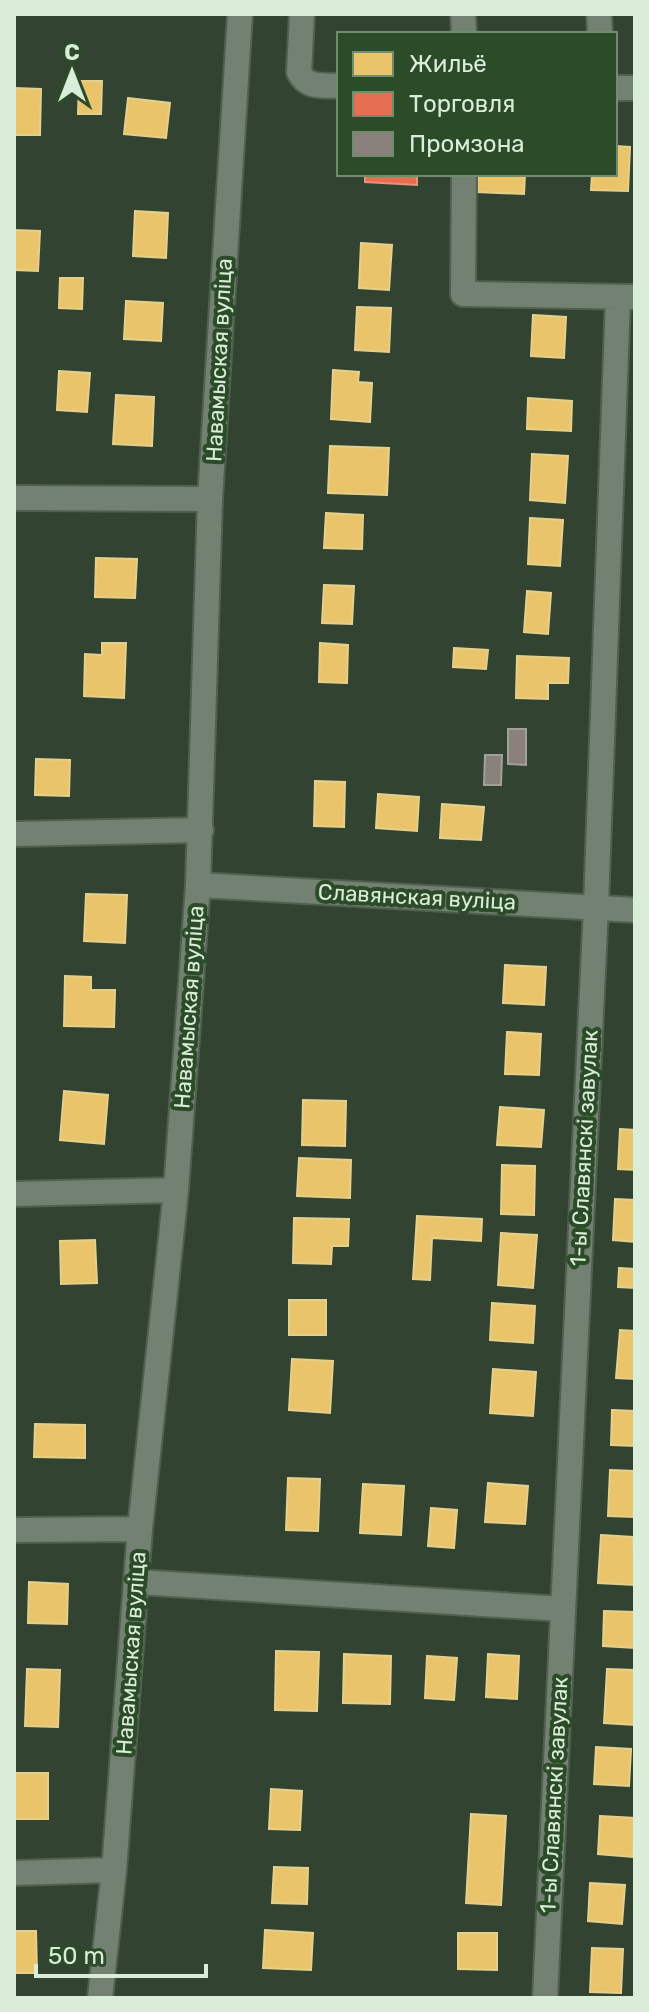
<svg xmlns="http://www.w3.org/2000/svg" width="649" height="2012" viewBox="0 0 649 2012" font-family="Rubik,sans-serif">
<rect width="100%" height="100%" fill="#324331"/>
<path fill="#e9c46a" stroke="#e4d08b" stroke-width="2" d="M79 81H102L101 114H78Z
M14 88 41 89 40 135H14Z
M128 98 170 103 166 138 124 134Z
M615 146 630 147 628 191 591 190 592 174H615Z
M478 174H525L524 194 477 192Z
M135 211 168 213 166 258 133 256Z
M14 230 40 231 38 271 14 270Z
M361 243 392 245 389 290 359 288Z
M60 278H83L82 309 59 308Z
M126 301 163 303 161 341 124 339Z
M357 307 391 308 389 352 355 350Z
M533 315 566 317 564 358 531 356Z
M333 370 359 372 358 382 372 383 370 422 331 419Z
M59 371 90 373 87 412 57 410Z
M116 395 154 397 152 446 113 444Z
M528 398 572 401 571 431 527 429Z
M330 446 389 448 387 495 328 493Z
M532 454 568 456 565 503 530 500Z
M326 513 363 515 362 549 324 548Z
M530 518 563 520 560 566 528 564Z
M96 558 137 559 135 598 95 597Z
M324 585 354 586 352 624 322 623Z
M527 591 551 593 548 634 524 632Z
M102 643H126L124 698 84 696 85 654 102 655Z
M320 643 348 645 347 683 319 682Z
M454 648 488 650 486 669 453 667Z
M517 656 569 658 568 683H548V699L516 698Z
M36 759 70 760 69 796 35 795Z
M315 781 345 782 344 827 314 826Z
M378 794 419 797 417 831 376 828Z
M442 804 484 807 481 840 440 838Z
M86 894 127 895 125 943 84 941Z
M505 965 546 967 544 1005 503 1003Z
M65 976 91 977V990H115L114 1027 64 1026Z
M507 1032 541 1034 539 1075 505 1074Z
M64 1091 108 1095 104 1144 60 1140Z
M303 1100 346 1101 345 1146 302 1145Z
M500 1107 544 1110 541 1147 497 1145Z
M620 1129 635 1130V1170L618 1169Z
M299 1158 351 1160 350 1198 297 1196Z
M502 1165 535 1166 534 1215 501 1214Z
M615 1199 635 1200V1242L613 1240Z
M417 1216 482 1219 481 1241 432 1238 430 1280 413 1279Z
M294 1218 349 1219 348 1246H332L331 1264 293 1263Z
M501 1233 537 1235 533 1288 498 1285Z
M95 1240 97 1283 61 1284 60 1241Z
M619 1268 635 1269V1288L618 1287Z
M289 1300H326V1335H289Z
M492 1303 535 1306 533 1343 490 1340Z
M620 1330 635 1331V1379L616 1378Z
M292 1359 333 1361 330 1413 289 1410Z
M493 1369 536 1372 533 1416 490 1413Z
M612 1410 635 1411V1446L611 1445Z
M35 1424 85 1425V1458L34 1457Z
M610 1470 635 1471V1517L608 1516Z
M288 1478 320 1479 318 1531 286 1530Z
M488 1483 528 1486 525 1524 485 1522Z
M363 1484 404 1486 401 1535 360 1533Z
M431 1508 457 1510 454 1548 428 1546Z
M601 1535 633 1537 635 1585 598 1583Z
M29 1582 68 1584 67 1624 28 1623Z
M604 1611 635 1612V1648L603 1646Z
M276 1651 319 1652 317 1711 275 1710Z
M344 1654 391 1656 390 1704 343 1703Z
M488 1654 519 1656 517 1699 486 1697Z
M427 1656 457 1658 454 1700 425 1698Z
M27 1669 60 1670 58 1727 25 1726Z
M607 1669 635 1670V1725L604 1723Z
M596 1747 631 1749 629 1786 594 1784Z
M14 1773H48V1819H14Z
M271 1789 302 1791 300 1830 269 1829Z
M471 1814 506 1816 501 1905 466 1903Z
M600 1816 635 1818 633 1857 598 1854Z
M274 1867 308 1868 307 1904 272 1903Z
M590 1883 625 1885 622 1924 588 1921Z
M265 1930 313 1933 311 1970 263 1968Z
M14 1931H36L37 1973H14Z
M458 1933H497V1970L458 1969Z
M592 1948 623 1949 621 1993 590 1992Z"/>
<path fill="#e76f51" stroke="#e3957a" stroke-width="2" d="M365 174H417V185L365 182Z"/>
<path fill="#8a817c" stroke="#a2a198" stroke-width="2" d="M508 729H526V765L508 764Z
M485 755H502L501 785H484Z"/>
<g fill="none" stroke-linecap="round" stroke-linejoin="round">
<defs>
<path id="minor" d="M302 14 299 72C307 89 323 85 339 86
M463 14 464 34
M599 14 600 34
M615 88H635
M464 174 463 294 633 297
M14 498 210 499
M14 834 201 830
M198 885 635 910
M14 1194 176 1190
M14 1530 140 1529
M138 1582 563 1609
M14 1873 114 1870
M100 1998 114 1870 140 1529 176 1190 198 885 210 499 240 14
M545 1998 596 906 618 297"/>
</defs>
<use href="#minor" stroke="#50604f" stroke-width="28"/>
<use href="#minor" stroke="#738172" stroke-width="24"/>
</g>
<g text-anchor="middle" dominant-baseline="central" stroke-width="8" stroke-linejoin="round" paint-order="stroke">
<g font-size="22" fill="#daedd8" stroke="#2b4b29">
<text transform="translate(219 360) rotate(-87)">Навамыская вуліца</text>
<text transform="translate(417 897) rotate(3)">Славянская вуліца</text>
<text transform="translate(189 1007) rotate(-86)">Навамыская вуліца</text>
<text transform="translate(584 1148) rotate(-87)">1-ы Славянскі завулак</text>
<text transform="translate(131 1653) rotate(-86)">Навамыская вуліца</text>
<text transform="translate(554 1795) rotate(-87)">1-ы Славянскі завулак</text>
</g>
</g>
<rect width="649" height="2012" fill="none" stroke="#daedd8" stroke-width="32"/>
<rect x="337" y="32" width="280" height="144" fill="#2b4b29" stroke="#718c6f" stroke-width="2"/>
<rect x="353" y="52" width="40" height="24" fill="#e9c46a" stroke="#718c6f" stroke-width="2"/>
<text x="409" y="72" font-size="24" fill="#daedd8">Жильё</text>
<rect x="353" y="92" width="40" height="24" fill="#e76f51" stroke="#718c6f" stroke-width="2"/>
<text x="409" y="112" font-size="24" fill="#daedd8">Торговля</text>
<rect x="353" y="132" width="40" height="24" fill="#8a817c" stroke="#718c6f" stroke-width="2"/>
<text x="409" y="152" font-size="24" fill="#daedd8">Промзона</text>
<g transform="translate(72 72)" stroke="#2b4b29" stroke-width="6" paint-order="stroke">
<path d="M0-6L14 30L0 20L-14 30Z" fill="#daedd8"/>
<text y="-12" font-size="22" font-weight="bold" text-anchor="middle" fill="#daedd8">С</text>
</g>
<path d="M36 1964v12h170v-12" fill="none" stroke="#daedd8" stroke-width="4"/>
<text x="48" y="1964" font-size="24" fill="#daedd8" stroke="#2b4b29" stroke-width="6" paint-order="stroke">50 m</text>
</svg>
